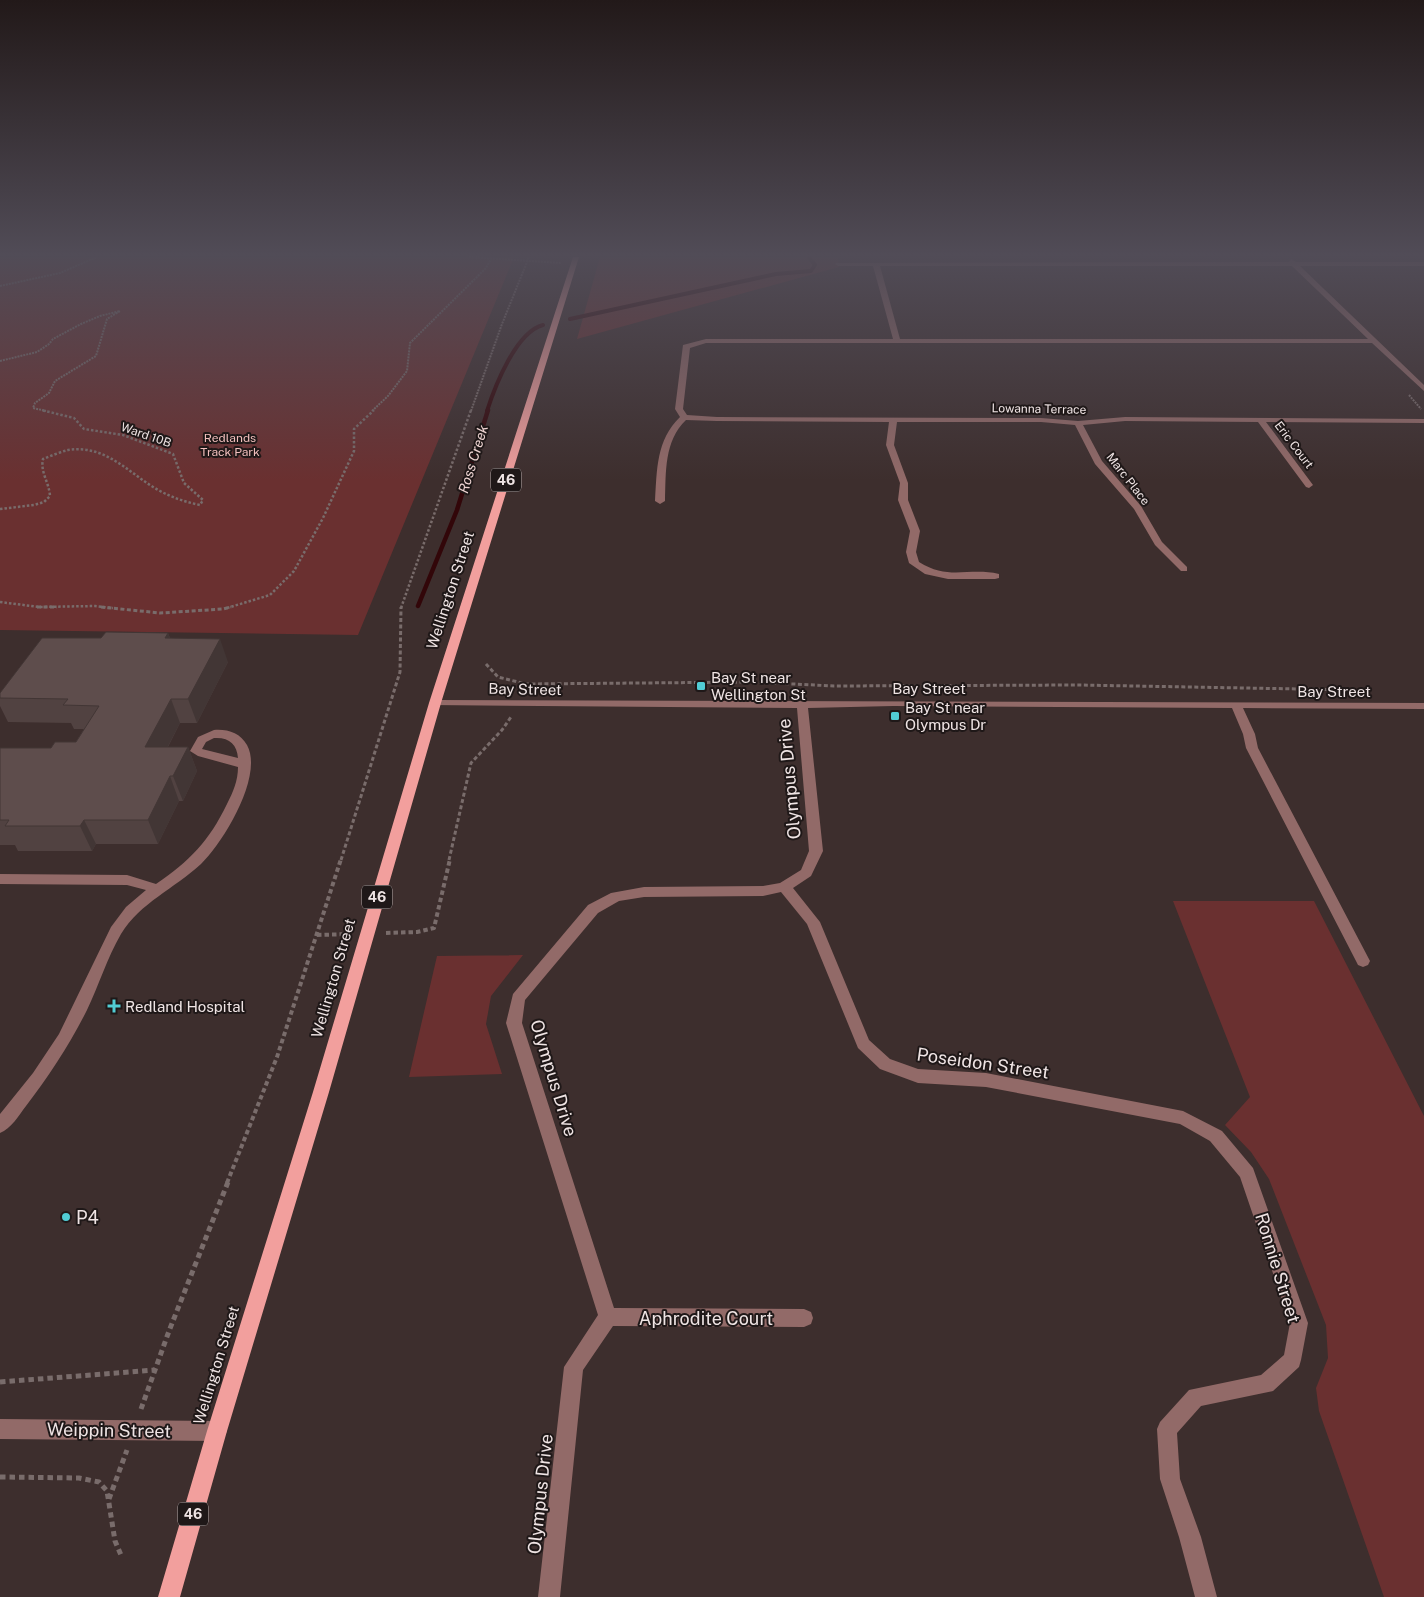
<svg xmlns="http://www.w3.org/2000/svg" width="1424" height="1597" viewBox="0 0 1424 1597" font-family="'Public Sans',sans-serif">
<rect width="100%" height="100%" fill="#3d2e2d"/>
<path fill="#6a3030" d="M0 257H514L358 635 0 630Z
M600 257H838L839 267 577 339Z
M1314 901 1424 1116V1597H1384L1319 1411 1316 1388 1328 1358 1326 1325 1269 1179 1251 1152 1225 1125 1250 1097 1173 901Z
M523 955 491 996 486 1024 502 1074 409 1077 437 956Z"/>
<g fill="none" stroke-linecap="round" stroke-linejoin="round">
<path stroke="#320609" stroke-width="4" d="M570 319 776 274 811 271 815 265 809 257
M487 411C495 386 516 332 543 325"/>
<path stroke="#320609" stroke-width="4.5" d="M418 606 457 510 488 410"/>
<path stroke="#796c6b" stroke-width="2" stroke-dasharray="2 1" stroke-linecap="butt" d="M469 257 561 263
M0 286 60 273 97 257
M0 361 37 352 49 344 53 339 81 324 100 316 120 311 107 319 96 356 55 381 49 393 35 403 33 408 46 411
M1409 395 1421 409
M372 411 388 396 407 371 410 343 486 268 491 259
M471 411 502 324 529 257"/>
<path stroke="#796c6b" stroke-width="2.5" stroke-dasharray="2.5 2" stroke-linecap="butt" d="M0 509 34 505 44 502 50 496C49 482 40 472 43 459 51 456 60 452 68 450 107 444 130 475 160 491 173 498 186 502 200 505L203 500 184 483 173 454 123 435 84 429 74 418 41 410
M0 602 39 607 95 606 113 608
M227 608 270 595 294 571 323 518 354 451V429L374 410
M401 608 471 410"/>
<path stroke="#796c6b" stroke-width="3" stroke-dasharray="4 2.5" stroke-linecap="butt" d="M37 607H57
M101 607 160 613 223 609 231 607
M486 664 498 677 526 684 753 682 834 686 1079 685 1355 690
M341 860 400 672 401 607
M449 860 471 763 502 730 511 717"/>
<path stroke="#796c6b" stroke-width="4" stroke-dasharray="4.5 3" stroke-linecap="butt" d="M386 933 417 932 434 928 450 859
M317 935 350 934
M227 1183 277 1057 341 859"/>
<path stroke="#796c6b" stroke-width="5" stroke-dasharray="5.5 4" stroke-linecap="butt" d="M0 1382 155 1370
M141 1409 169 1331 228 1182
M0 1477 79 1478 99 1482 107 1491 115 1541 121 1555
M109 1499 127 1450"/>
<path fill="#926a68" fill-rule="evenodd" d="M1291 259 1296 262H1424V266H1300L1424 385V391L1372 343H706L690 348 683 409 687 415 717 417 1041 418 1078 421 1125 417 1424 419V423L1266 422 1313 485 1309 488 1306 487 1258 422 1125 421 1083 425 1102 461 1141 506 1162 542 1187 567V571H1181L1155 545 1134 509 1095 464 1075 425 1041 422H897L894 445 908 483V500L920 531 916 552 919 562C949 581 968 567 999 574V578L995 579H948L925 574 909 563 906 552 910 531 898 500 900 483 886 445 889 422 717 421 686 420C664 441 666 472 665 501L660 504 655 501C657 470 656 440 680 417L675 409 683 345 706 339H893L873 266H838L835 264 836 263 1289 262ZM880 266H1292L1368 339H900Z
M435 700 1424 703V709L1243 708 1255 734 1258 748 1370 961 1368 965 1363 967 1358 965 1356 961 1246 748 1243 734 1232 708 893 706 808 708 823 851 811 876 793 888 820 922 869 1040 890 1059 918 1069 986 1073 1183 1111 1222 1131 1253 1168 1308 1323 1301 1360 1299 1367 1273 1391 1201 1406 1177 1433 1180 1479 1201 1537 1217 1597H1195L1179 1537 1160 1479 1157 1429 1160 1422 1189 1390 1261 1375 1284 1355 1290 1323 1240 1177 1210 1141 1180 1124 986 1087 918 1083 880 1069 858 1048 807 924 781 892 763 896 644 897 619 901 598 913 525 1000 522 1023 614 1308 804 1309 811 1312 813 1318 811 1324 804 1327 613 1326 583 1370 560 1597H538L564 1367 598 1315 506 1023 513 994 588 905 611 893 644 887 763 886 780 883 801 870 809 851 797 708 431 705 429 703Z
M214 730C228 729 240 733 247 745 264 776 223 843 201 864 174 889 141 902 121 934 107 958 99 985 87 1010 70 1044 49 1076 26 1106 19 1115 11 1129 0 1133V1114L33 1073 59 1034 111 927 126 907 146 890 127 885 0 884V874L127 875 156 884C190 861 209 841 227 804 233 792 238 781 238 767L198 756 190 751 198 737ZM214 738C229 737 237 744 238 758L202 749 206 742Z
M0 1419 217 1421 224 1424 227 1431 224 1438 217 1441 0 1439Z"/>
<path fill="#f29f9d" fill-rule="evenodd" d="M573 257H579L441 703 329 1092 227 1431 180 1597H158L207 1431 313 1092 429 703Z"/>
</g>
<path fill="#514241" d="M168 633 170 638 228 662 197 723H180L168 747H188L197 771 183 801H179L158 844H96L92 851H18L15 845H0V748H51L76 742 84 729H74L71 723 8 722 0 706V693L101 638Z"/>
<path fill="#423635" d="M168 633 176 656 165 638Z
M220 639 228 662 197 723 188 699Z
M171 699 180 723 155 771 145 747Z
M188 747 197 771 183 801 173 776Z
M170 776 179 801 158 844 148 820Z
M84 820 96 844 92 851 80 826Z"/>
<path fill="#5e4d4c" stroke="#423635" d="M106 632 168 633 165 638 220 639 188 699H171L145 747H188L173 776H170L148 820H84L80 826H5L9 820H0V748H51L55 742H76L99 706 63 705 68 699 0 698V693L42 638H101Z"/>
<linearGradient id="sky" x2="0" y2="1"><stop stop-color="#221919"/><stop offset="0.53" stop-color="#514c57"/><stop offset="1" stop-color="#514c57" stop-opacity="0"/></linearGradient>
<rect width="1424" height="481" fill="url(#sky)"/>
<g fill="#51ccd4" stroke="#1f1818" stroke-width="2">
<rect x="696" y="681" width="10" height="10" rx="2.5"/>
<rect x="890" y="711" width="10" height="10" rx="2.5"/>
<path d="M111.5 998.5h5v5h5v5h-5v5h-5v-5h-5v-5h5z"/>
<circle cx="66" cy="1217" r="5"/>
</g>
<g text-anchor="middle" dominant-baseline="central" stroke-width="4" stroke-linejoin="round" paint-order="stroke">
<g font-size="12" fill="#efe4e4" stroke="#1f1818">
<text transform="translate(1039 409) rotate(1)">Lowanna Terrace</text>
<text transform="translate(146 435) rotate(19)">Ward 10B</text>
<text transform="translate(1294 445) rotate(53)">Eric Court</text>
<text transform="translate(1128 479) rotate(52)">Marc Place</text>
</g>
<g font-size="12" fill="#f2bfbd" stroke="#1f1818">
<text x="230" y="438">Redlands<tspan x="230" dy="14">Track Park</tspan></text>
</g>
<g font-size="14" font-style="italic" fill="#eed4d2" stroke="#1f1818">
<text transform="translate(473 459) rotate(-73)">Ross Creek</text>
</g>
<g fill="#1f1818" stroke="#b1a7a7" stroke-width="1">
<rect x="491" y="468.5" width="30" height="23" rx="4"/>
<rect x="362" y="885.5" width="30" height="23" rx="4"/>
<rect x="178" y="1502.5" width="30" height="23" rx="4"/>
</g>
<g font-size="14" font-weight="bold" fill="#efe4e4">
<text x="506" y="480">46</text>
<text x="377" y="897">46</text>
<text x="193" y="1514">46</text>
</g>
<g font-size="15" fill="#efe4e4" stroke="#1f1818">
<text transform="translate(450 590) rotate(-72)">Wellington Street</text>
<text x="929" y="688">Bay Street</text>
<text transform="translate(525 689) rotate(1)">Bay Street</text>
<text x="1334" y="691">Bay Street</text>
<text transform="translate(333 978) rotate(-74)">Wellington Street</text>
<text transform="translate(216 1365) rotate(-73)">Wellington Street</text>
</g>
<g font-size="15" fill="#efe4e4" stroke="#1f1818" text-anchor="start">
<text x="711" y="677">Bay St near<tspan x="711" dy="17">Wellington St</tspan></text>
<text x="905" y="707">Bay St near<tspan x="905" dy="17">Olympus Dr</tspan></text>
<text x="125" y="1006">Redland Hospital</text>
</g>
<g font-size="18" fill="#efe4e4" stroke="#1f1818">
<text transform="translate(789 779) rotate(-95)">Olympus Drive</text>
<text transform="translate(983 1063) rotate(8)">Poseidon Street</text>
<text transform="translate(554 1078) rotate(73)">Olympus Drive</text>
<text transform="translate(1278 1268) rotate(73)">Ronnie Street</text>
<text x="706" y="1318">Aphrodite Court</text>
<text transform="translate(109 1430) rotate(1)">Weippin Street</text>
<text transform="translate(540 1494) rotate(-84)">Olympus Drive</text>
</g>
<g font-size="18" fill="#efe4e4" stroke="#1f1818" text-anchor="start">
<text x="76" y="1217">P4</text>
</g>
</g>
</svg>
